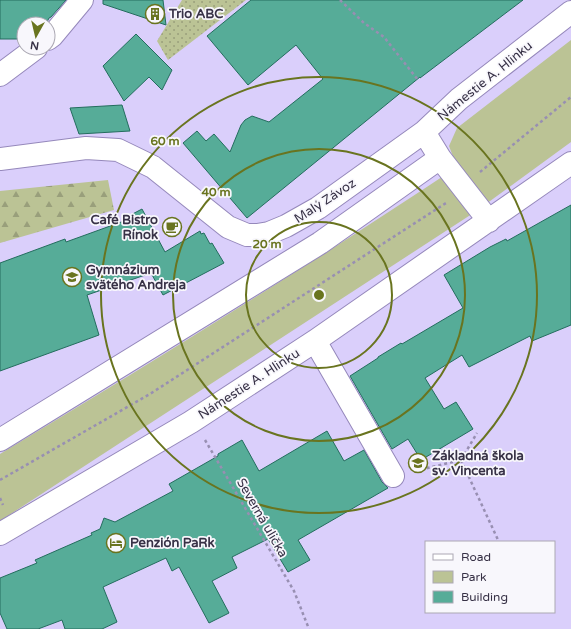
<svg xmlns="http://www.w3.org/2000/svg" width="571" height="629" viewBox="0 0 571 629" font-family="'Varela Round',sans-serif">
<defs>
<pattern id="forest-firs" width="22" height="20" patternUnits="userSpaceOnUse"><rect width="22" height="20" fill="#bbc395"/><path d="M5 1l3.5 6h-7zM16 11l3.5 6h-7z" fill="#999f7b"/></pattern>
<pattern id="garden-dots" width="8" height="8" patternUnits="userSpaceOnUse"><rect width="8" height="8" fill="#bbc395"/><path d="M2 2h.1M6 6h.1" fill="none" stroke="#999f7b" stroke-width="1.8" stroke-linecap="round"/></pattern>
</defs>
<rect width="100%" height="100%" fill="#dacffb"/>
<path fill="#bbc395" d="M571 40V142L475 212 0 521V454C154 361 307 267 457 167L449 146 457 128Z"/>
<path fill="url(#forest-firs)" d="M108 180 114 210 0 243V191Z"/>
<path fill="url(#garden-dots)" d="M182 0H246L168 60 157 41Z"/>
<path fill="#56ac98" stroke="#246d5e" d="M0 0H66L51 17 49 18 46 24H24V39H0Z
M103 0H163L166 25 103 4Z
M251 0H523L420 78V77L247 218 183 143 197 131 206 141 214 134 230 152 241 125 245 120 252 116 269 122 323 79 296 45 248 85 207 36Z
M136 34 172 70 162 90 149 77 124 101 103 66Z
M122 105 130 131 79 134 70 108Z
M571 205V325L532 341 530 336 469 367 462 355 425 378 444 409 456 402 473 429 421 460 408 439 392 449 350 376 378 358V357L401 343 402 344 463 308 444 275 490 247 506 239 507 241Z
M142 209 165 252 200 231 201 234 204 233 210 244 212 243 224 263 163 295 151 273 87 295 99 335 0 371V263L65 239 66 242 124 221 123 219Z
M327 431 344 461 364 450 382 482 388 488 298 540 310 560 288 572 268 539 232 557 237 568 212 581 229 613 209 623 179 567 172 571 166 558 103 587 117 622 102 629H65L62 620 38 629H7L0 613V578L37 563 35 560 92 535 91 533 100 529 104 518 115 522 173 491 169 484 218 456V454L242 440 259 471Z"/>
<g fill="none" stroke-linecap="round" stroke-linejoin="round">
<defs>
<path id="minor" d="M48 39 52 36 82 0
M0 75 36 48
M440 158 489 221
M0 159 86 148 118 150 153 167 228 227 247 235H257L269 233 286 226 318 208 424 132
M315 341 393 476
M0 440 320 243 440 158 424 132 459 99 571 12
M0 534 191 422 315 341 571 163"/>
</defs>
<use href="#minor" stroke="#9588bb" stroke-width="24"/>
<path stroke="#988fb2" stroke-width="2.5" stroke-dasharray="3 3" stroke-linecap="butt" d="M340 0 364 23 384 37 418 80
M480 172 571 97
M205 440 294 591 309 629
M461 460 499 542
M415 471 461 460 477 433
M0 480 150 394 446 203
M0 498 3 505"/>
<use href="#minor" stroke="#fff" stroke-width="22"/>
</g>
<g fill="none" stroke="#69741f" stroke-width="2">
<circle cx="319" cy="295" r="73"/>
<circle cx="319" cy="295" r="146"/>
<circle cx="319" cy="295" r="218"/>
</g>
<defs>
<symbol id="building-ring" viewBox="-11 -11 22 22"><circle r="9.5" fill="#f8f7fc" stroke="#69741f" stroke-width="1.5"/><path d="M-4-6H4V6H1V3H-1V6H-4ZM-2.5-4.3h1.7v1.8h-1.7ZM.8-4.3h1.7v1.8H.8ZM-2.5-1h1.7V.8h-1.7ZM.8-1h1.7V.8H.8Z" fill="#69741f"/></symbol>
<symbol id="cafe-ring" viewBox="-11 -11 22 22"><circle r="9.5" fill="#f8f7fc" stroke="#69741f" stroke-width="1.5"/><path d="M-5.5-4.5H6V0H3Q3 3.5 0 3.5H-2.5Q-5.5 3.5-5.5 0ZM3-3.2v2h1.7v-2ZM-6 4.5H4V6H-6Z" fill="#69741f"/></symbol>
<symbol id="school-ring" viewBox="-11 -11 22 22"><circle r="9.5" fill="#f8f7fc" stroke="#69741f" stroke-width="1.5"/><path d="M0-5L7-2L0 1L-7-2ZM-4 1L0 2.5L4 1V4Q0 6-4 4Z" fill="#69741f"/></symbol>
<symbol id="hotel-ring" viewBox="-11 -11 22 22"><circle r="9.5" fill="#f8f7fc" stroke="#69741f" stroke-width="1.5"/><path d="M-6-4.5h1.5V1H6V5H4.5V3h-9V5H-6ZM-4 0a1.8 1.8 0 1 1 3.6 0ZM.5 0V-2.5h3Q6-2.5 6 0Z" fill="#69741f"/></symbol>
</defs>
<g fill-rule="evenodd">
<use href="#building-ring" x="144" y="3" width="22" height="22"/>
<use href="#cafe-ring" x="161" y="216" width="22" height="22"/>
<use href="#school-ring" x="61" y="266" width="22" height="22"/>
<use href="#school-ring" x="407" y="452" width="22" height="22"/>
<use href="#hotel-ring" x="105" y="532" width="22" height="22"/>
</g>
<g text-anchor="middle" dominant-baseline="central" stroke-width="3.5" stroke-linejoin="round" paint-order="stroke">
<g font-size="13" font-weight="bold" fill="#373146" stroke="#f8f7fc" text-anchor="start">
<text x="169" y="14">Trio ABC</text>
<text x="158" y="220" text-anchor="end">Café Bistro<tspan x="158" dy="15">Rínok</tspan></text>
<text x="86" y="270">Gymnázium<tspan x="86" dy="15">svätého Andreja</tspan></text>
<text x="432" y="456">Základná škola<tspan x="432" dy="15">sv. Vincenta</tspan></text>
<text x="130" y="543">Penzión PaRk</text>
</g>
<g font-size="13" fill="#373146" stroke="#f8f7fc">
<text transform="translate(485 81) rotate(-39)">Námestie A. Hlinku</text>
<text transform="translate(325 201) rotate(-33)">Malý Závoz</text>
<text transform="translate(249 384) rotate(-33)">Námestie A. Hlinku</text>
<text transform="translate(262 518) rotate(60)">Severná ulička</text>
</g>
</g>
<circle cx="319" cy="295" r="6" fill="#69741f" stroke="#f8f7fc" stroke-width="2"/>
<g font-size="12" text-anchor="middle" font-weight="bold" fill="#69741f" stroke="#f8f7fc" stroke-width="3.5" stroke-linejoin="round" paint-order="stroke">
<text x="165" y="145">60 m</text>
<text x="216" y="196">40 m</text>
<text x="267" y="248">20 m</text>
</g>
<rect x="425" y="541" width="130" height="72" fill="#f8f7fc" stroke="#aba8b3"/>
<rect x="433" y="554" width="20" height="6" fill="#ffffff" stroke="#aba8b3"/>
<text x="461" y="561" font-size="12" fill="#373146">Road</text>
<rect x="433" y="571" width="20" height="12" fill="#bbc395" stroke="#aba8b3"/>
<text x="461" y="581" font-size="12" fill="#373146">Park</text>
<rect x="433" y="591" width="20" height="12" fill="#56ac98" stroke="#aba8b3"/>
<text x="461" y="601" font-size="12" fill="#373146">Building</text>
<g transform="translate(36 36) rotate(188)"><circle r="19" fill="#f8f7fc" stroke="#aba8b3"/>
<path d="M0-3L7 15L0 10L-7 15Z" fill="#69741f"/>
<text y="-6" font-size="11" font-weight="bold" text-anchor="middle" fill="#373146">N</text>
</g>
</svg>
